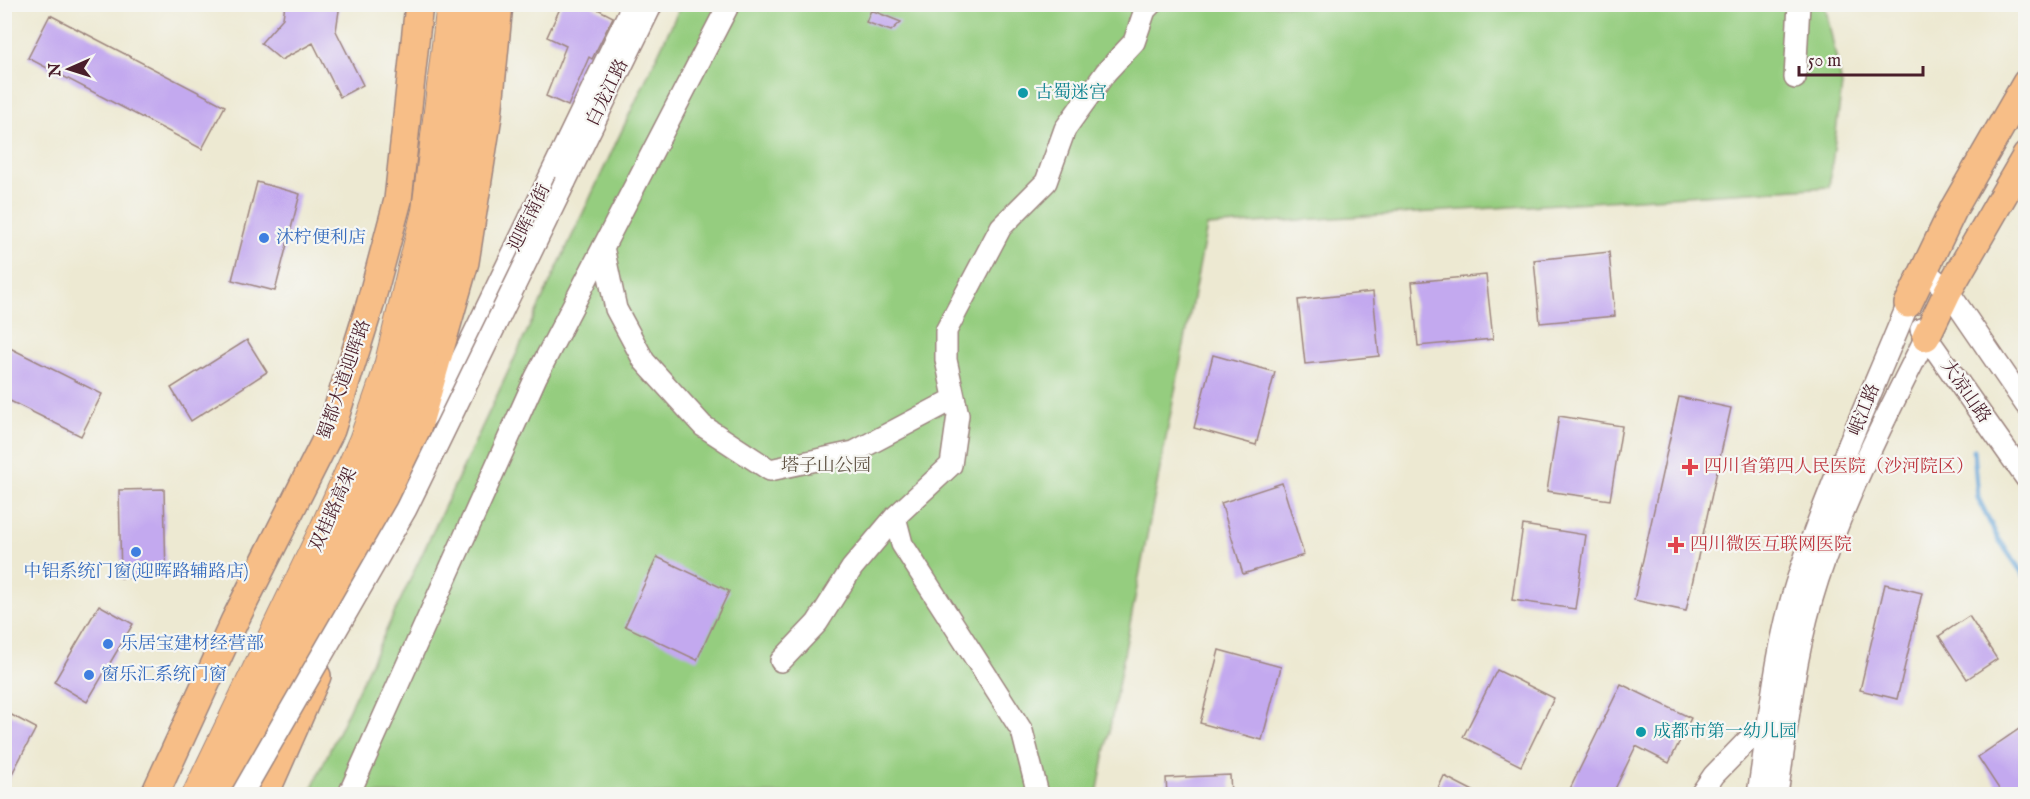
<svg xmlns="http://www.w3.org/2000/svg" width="2030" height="799" viewBox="0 0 2030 799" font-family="'IM FELL English','Noto Serif SC',serif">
<rect width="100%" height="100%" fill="#f6f6f2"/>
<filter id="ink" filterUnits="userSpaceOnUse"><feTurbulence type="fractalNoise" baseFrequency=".0167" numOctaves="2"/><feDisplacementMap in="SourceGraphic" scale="12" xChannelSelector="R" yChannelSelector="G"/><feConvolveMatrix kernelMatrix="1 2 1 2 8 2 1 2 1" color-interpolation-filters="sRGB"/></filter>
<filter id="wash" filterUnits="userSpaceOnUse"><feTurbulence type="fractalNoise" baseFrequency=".008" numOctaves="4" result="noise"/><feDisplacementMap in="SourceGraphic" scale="24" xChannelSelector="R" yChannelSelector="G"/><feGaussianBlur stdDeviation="1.35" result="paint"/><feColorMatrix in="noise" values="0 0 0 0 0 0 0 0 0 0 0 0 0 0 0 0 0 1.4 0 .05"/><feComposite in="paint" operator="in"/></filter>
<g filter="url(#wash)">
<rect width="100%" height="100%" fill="#ede9d2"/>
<path fill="#95cd7f" stroke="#707655" stroke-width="1.5" d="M681 5H1825L1842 85 1829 187 1207 226 1097 794H309Z"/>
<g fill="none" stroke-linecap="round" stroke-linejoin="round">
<path stroke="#65a5d8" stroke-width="5" d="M1974 450 1978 498 1997 537 2026 578"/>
</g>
<g id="blocks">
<path fill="#c3a9ef" d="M285 4H340L336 31 363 85 340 97 313 43 281 60 261 43 283 18Z
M562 4H588L613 17 592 59 589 57 568 106 546 96 566 46 547 37Z
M871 10 901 22 891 31 866 22Z
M50 15 225 106 202 149 28 58Z
M257 182 300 194 275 291 232 280Z
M1609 252 1615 316 1540 323 1534 260Z
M1486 275 1493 339 1418 346 1412 282Z
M1373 292 1379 356 1305 364 1298 300Z
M247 340 267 372 191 421 171 388Z
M4 345 102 394 81 436 4 398Z
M1213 355 1275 372 1256 445 1194 428Z
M1679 397 1731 408 1686 611 1634 600Z
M1559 416 1622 426 1610 500 1547 491Z
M1282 483 1304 555 1243 574 1221 503Z
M164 489 166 577 121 578 119 490Z
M1523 525 1586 535 1575 609 1512 600Z
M657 557 729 591 697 660 625 626Z
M1885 584 1922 593 1897 699 1860 690Z
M99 605 133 624 87 702 54 682Z
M1969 616 1997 659 1967 679 1939 636Z
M1219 650 1281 667 1262 740 1200 723Z
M1497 670 1554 698 1521 766 1463 737Z
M1621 684 1691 718 1669 763 1636 746 1612 795H1567Z
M4 711 36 728 4 789Z
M2025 725V795H2003L1978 757Z
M1230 775 1231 795H1167L1166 778Z
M1444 776 1481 795H1435Z"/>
</g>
</g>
<g filter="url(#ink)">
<use href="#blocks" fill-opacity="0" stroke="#9c847e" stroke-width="1.5"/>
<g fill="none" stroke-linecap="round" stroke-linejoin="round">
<defs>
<path id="minor" d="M1795 78 1799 4
M565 182 652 4
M603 247 616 309 644 361 703 426 770 470 854 452 954 399
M1924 270 1948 291 2026 405
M1921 329 2026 478
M422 421 446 392 633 4
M781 661 817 623 852 568 895 517
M349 794 536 377 729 4
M1038 794 1022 731 902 544 895 517 951 465 958 415 946 360V331L1001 227 1046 182 1065 129 1106 72 1134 42 1145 10 1151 4
M1701 794 1714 775 1749 739 1778 731
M1758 794C1769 725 1775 651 1796 584 1827 489 1870 397 1908 304
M1777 794C1788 723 1795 649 1818 579 1846 495 1886 416 1926 337"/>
<path id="major" d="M1908 304 1954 208 2026 83
M1926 337 1948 291 2026 156
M353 591 418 426 465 262 488 116 499 4
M155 794 235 620 331 430 370 305 398 200 419 4
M265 794 317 676"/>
<path id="highway" d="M199 794 327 527 365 441 388 375 428 211 453 4
M227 794C285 677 350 560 395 437 442 308 460 168 480 33L481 4"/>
</defs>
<use href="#minor" stroke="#9c847e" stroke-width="24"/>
<use href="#major" stroke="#9c847e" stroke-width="30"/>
<use href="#highway" stroke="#9c847e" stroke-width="34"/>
<use href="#minor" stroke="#fff" stroke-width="21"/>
<use href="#major" stroke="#f7be87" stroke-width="27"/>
<use href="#highway" stroke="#f7be87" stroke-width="32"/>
<defs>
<path id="minor-bridge" d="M242 794 406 509 565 182"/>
</defs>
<use href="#minor-bridge" stroke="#9c847e" stroke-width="24" stroke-linecap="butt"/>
<use href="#minor-bridge" stroke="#fff" stroke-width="21"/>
</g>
</g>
<g fill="#0f9aa8" stroke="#f6f6f2" stroke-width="2">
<circle cx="1023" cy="93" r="6"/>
<circle cx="1641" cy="732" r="6"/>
</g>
<g fill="#3f7fe0" stroke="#f6f6f2" stroke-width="2">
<circle cx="264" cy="238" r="6"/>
<circle cx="136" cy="552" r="6"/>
<circle cx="108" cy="644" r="6"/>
<circle cx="89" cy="675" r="6"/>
</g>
<g fill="#e0444e" stroke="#f6f6f2" stroke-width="2">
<path d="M1687 458h6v6h6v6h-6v6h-6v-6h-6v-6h6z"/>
<path d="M1673 536h6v6h6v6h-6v6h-6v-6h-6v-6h6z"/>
</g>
<g text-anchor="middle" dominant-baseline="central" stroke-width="4.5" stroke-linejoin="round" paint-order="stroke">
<g font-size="18" fill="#4a1f2b" stroke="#f6f6f2">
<text transform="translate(608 93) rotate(-64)">白龙江路</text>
<text transform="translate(530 218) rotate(-64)">迎晖南街</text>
<text transform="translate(345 380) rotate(-71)">蜀都大道迎晖路</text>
<text transform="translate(1965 392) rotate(55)">大凉山路</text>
<text transform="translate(1865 410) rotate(-68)">岷江路</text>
<text transform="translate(334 510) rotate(-66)">双桂路高架</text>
</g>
<g font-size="18" fill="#0d838f" stroke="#f6f6f2" text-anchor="start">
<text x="1035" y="93">古蜀迷宫</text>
<text x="1653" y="732">成都市第一幼儿园</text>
</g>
<g font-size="18" fill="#366cbe" stroke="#f6f6f2" text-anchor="start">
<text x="276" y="238">沐柠便利店</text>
<text x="136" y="572" text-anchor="middle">中铝系统门窗(迎晖路辅路店)</text>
<text x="120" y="644">乐居宝建材经营部</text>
<text x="101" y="675">窗乐汇系统门窗</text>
</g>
<g font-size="18" fill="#605344" stroke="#f6f6f2">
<text x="826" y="466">塔子山公园</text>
</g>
<g font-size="18" fill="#be3a42" stroke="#f6f6f2" text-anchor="start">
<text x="1704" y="467">四川省第四人民医院（沙河院区）</text>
<text x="1690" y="545">四川微医互联网医院</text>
</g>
</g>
<rect width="2030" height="799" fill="none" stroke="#f6f6f2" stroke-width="24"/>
<g transform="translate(69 69) rotate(267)" stroke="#f6f6f2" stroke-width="4.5" paint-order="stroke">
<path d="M0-4.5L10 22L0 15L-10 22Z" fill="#4a1f2b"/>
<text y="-9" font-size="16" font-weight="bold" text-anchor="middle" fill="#4a1f2b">N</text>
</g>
<path d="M1799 66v9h124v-9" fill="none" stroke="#4a1f2b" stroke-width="3"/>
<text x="1808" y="66" font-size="18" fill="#4a1f2b" stroke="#f6f6f2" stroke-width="4.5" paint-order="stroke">50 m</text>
</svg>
